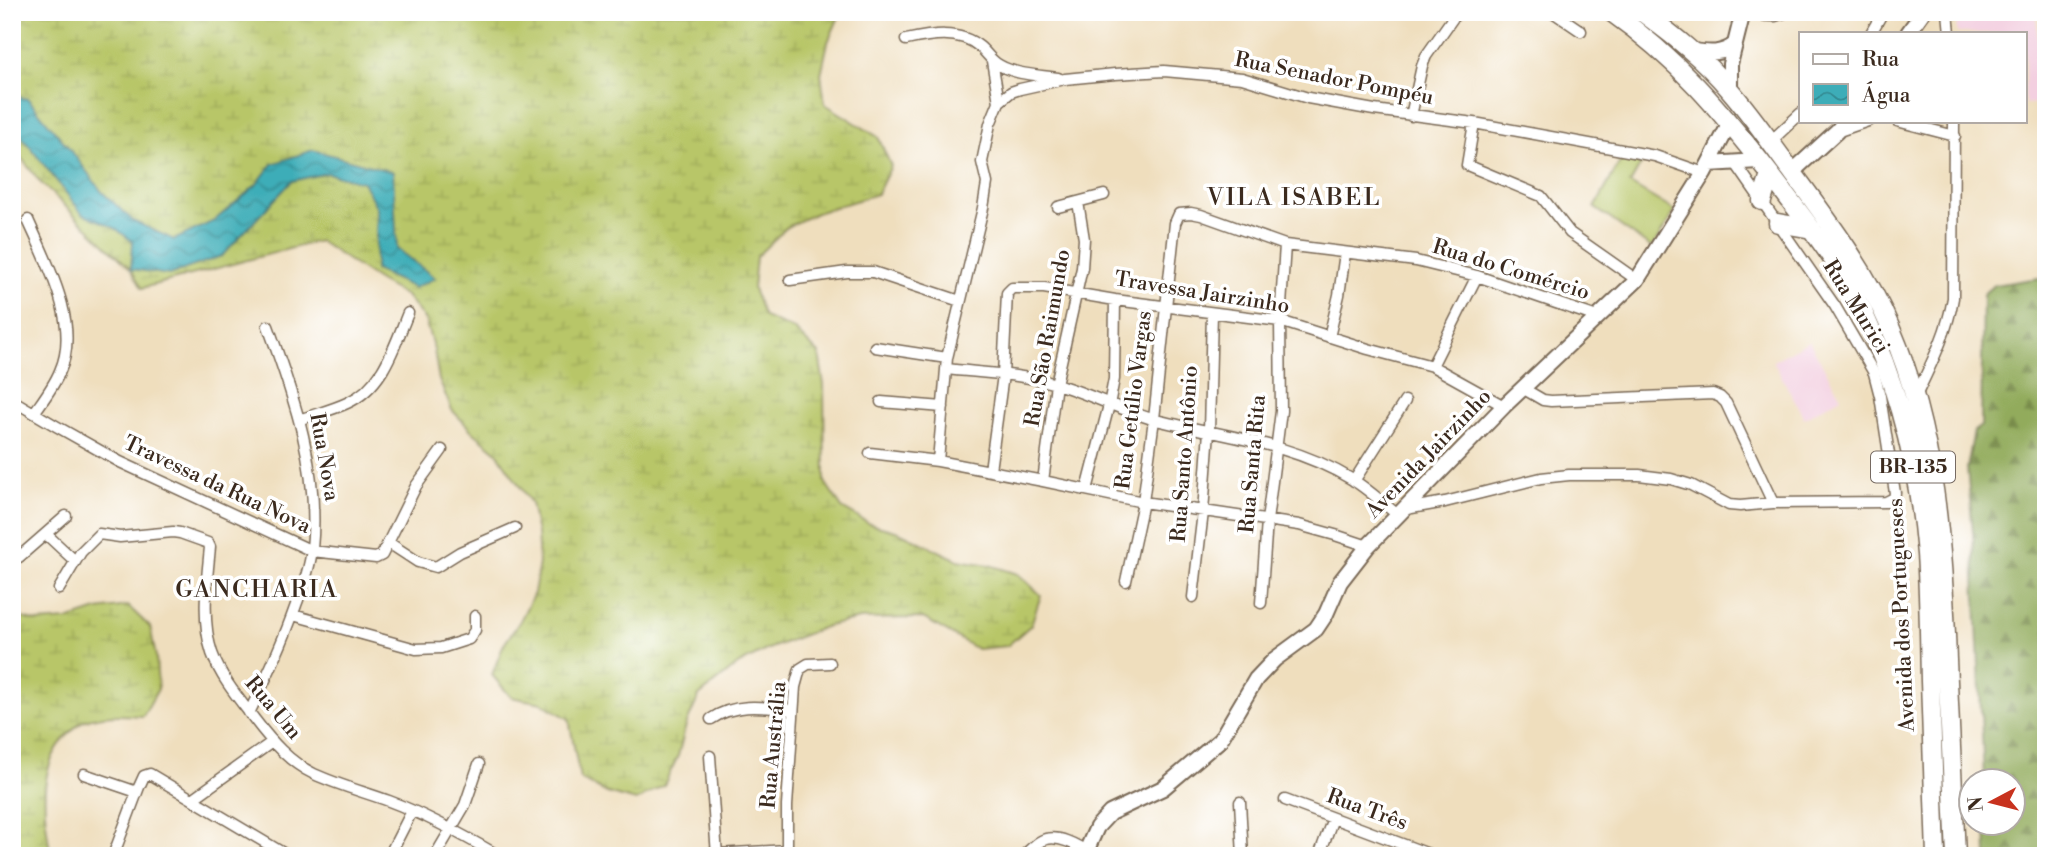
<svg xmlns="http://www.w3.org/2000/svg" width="2058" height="868" viewBox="0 0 2058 868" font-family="'Libre Bodoni',serif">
<defs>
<pattern id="forest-firs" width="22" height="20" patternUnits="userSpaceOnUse" patternTransform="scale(1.75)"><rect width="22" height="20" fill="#92ab5c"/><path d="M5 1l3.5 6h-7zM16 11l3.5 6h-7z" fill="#788b4b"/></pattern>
<pattern id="wetland-marsh" width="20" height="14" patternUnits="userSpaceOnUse" patternTransform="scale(1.75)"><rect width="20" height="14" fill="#b8c668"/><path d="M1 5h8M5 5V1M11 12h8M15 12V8" fill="none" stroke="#9faa5a"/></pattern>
<pattern id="water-waves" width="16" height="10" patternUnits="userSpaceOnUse" patternTransform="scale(1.75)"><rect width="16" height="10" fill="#3dadb8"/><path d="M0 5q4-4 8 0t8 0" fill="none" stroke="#348d95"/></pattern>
</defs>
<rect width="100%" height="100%" fill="#fff"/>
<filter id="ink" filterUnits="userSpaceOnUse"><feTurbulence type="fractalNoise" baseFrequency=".0143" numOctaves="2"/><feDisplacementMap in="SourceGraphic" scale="14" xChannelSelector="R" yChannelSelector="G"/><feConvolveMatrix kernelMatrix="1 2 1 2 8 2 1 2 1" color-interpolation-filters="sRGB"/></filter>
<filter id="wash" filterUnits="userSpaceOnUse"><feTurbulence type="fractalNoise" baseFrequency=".00686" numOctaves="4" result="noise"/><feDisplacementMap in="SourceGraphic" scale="28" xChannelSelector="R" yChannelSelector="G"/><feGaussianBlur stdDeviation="1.57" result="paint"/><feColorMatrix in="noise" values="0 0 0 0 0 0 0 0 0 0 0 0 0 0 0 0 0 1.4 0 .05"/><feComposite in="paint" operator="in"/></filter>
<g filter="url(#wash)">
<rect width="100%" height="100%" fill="#efdebd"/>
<path fill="#f3cfe0" d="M1956 12H2036L2041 103 2025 104V33H1957Z
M1809 341 1841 397 1804 418 1773 361Z"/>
<path fill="url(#forest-firs)" stroke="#666a3d" stroke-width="2" d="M2046 277V856H1987L1986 823 2012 822V780H1984L1973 532 1967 468 1974 431 1981 426 1983 294 1994 285Z"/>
<path fill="url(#wetland-marsh)" stroke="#7a7843" stroke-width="2" d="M12 12H841L828 42 821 74 825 104 878 137 891 166 877 194 816 213 787 227 756 257 753 289 764 317 795 330 819 354 824 385 825 482 842 508 870 524 899 532 958 560 989 565 1018 574 1041 595 1031 625 1007 646 977 649 923 618 860 619 827 626 768 649 739 664 699 696 686 725 678 756 664 785 636 801 607 793 580 779 569 719 542 703 511 697 492 675 503 646 520 621 534 593 539 563 537 533 531 503 496 451 473 432 452 410 439 380 434 350 425 320 406 296 379 281 319 241 142 288 131 269 40 182 12 146Z
M128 606 150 627 156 657 158 689 143 716C123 715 103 713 83 721 77 724 72 731 67 736 36 767 44 817 51 856H12V615L37 622 67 620 97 610Z"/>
<path fill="#b8c668" stroke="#7a7843" stroke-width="2" d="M1624 154 1645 157 1630 184 1675 211 1652 248 1595 208Z"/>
<path fill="url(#water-waves)" stroke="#3c6c6b" stroke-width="2" d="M12 95 28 99 70 149 102 192 133 221 174 240 214 221 256 185 272 164 313 150 393 172 397 249 435 278 414 288 375 270 377 208 363 182 327 173 292 181 222 256 169 275 131 269 133 242 115 228 82 213 18 132H12Z"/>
</g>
<g filter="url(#ink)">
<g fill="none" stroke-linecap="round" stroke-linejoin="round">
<defs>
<path id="street" d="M1553 12 1581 31
M1948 12 1950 33
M1743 15 1775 16 1787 12
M1871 33 1883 12
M906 40C930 35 959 29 980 47 987 53 991 61 999 65 1016 75 1039 75 1058 78
M999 102 1011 92 1020 89 1065 79 1115 74 1164 71 1242 78 1308 98 1374 110 1474 123 1655 156 1704 173
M1411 116 1422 66 1426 56 1457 12
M1897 121 1955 136
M1474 123 1467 165 1541 196 1570 233 1637 280
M1839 131 1868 121
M1770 142 1801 113
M1058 207 1104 195
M28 220C47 263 81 325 60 371 54 386 43 400 34 413
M790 280 847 272H873L960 301
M1329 337 1339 295 1345 253
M875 347 947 358
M1432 366 1477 276
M946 369C983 373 1021 374 1056 384 1090 394 1122 411 1156 420 1223 436 1293 443 1353 480 1369 490 1384 504 1399 516
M1524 389 1543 400 1551 401 1713 394 1720 397 1726 403 1773 503
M1916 396C1931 364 1947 334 1953 298L1954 121
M12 400 56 426 120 462 312 551 376 558 382 555 416 486 442 450
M881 402 943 407
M299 420C315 414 332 410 347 403 383 387 394 347 408 313
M870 453 938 461 1043 481 1143 502 1299 525 1335 535 1368 546
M938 461 947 358 983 208 987 183 982 162 990 124 999 102 992 61
M990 470 1003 375 1007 293 1012 288H1044L1115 300 1280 321 1368 349 1432 366 1504 406
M1043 481 1056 384 1082 268 1084 239 1078 202
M1354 481 1405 401
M1087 490 1109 405 1114 379 1115 300
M1406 509 1445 502 1541 478 1569 475H1639L1671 479 1691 485 1729 505 1740 506 1773 503 1886 502 1894 498 1895 493 1880 396 1874 373 1835 306 1734 161
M46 534 75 561
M389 543 418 562 436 567 460 552 515 528
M19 557 66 516
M1126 581 1143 502 1154 419 1175 223 1179 214 1191 213 1201 215 1285 245 1416 261 1477 276 1597 317
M59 589 81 552 99 534 120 537 173 532 180 533 208 543 210 547C207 580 201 620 212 653 221 678 239 699 255 720 271 741 289 762 314 774 338 785 364 792 389 801 427 815 463 835 499 856
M1193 597 1203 512 1209 431 1212 313
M1261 603 1267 521 1281 411 1280 321 1285 245
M293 615 416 649 441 648 469 639 475 630V616
M249 713C267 677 283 642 296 605 303 587 310 568 312 549 320 471 294 397 268 326
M711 719C736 702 764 707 792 710
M710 756 717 856
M84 774 137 792
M194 798 272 742
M1285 800 1434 856
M1240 802 1243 856
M113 856 139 787 144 776 150 774 288 856
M389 856 412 811
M435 856 465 805 479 764
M668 856 675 854H717L787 850
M787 856V806L795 687 800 669 808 664 830 663
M1023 856C1029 851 1035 844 1041 841 1056 833 1079 845 1090 855
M1319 856 1333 818"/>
<path id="secondary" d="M1908 33 1923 12
M1692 51C1708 53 1723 55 1735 44
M1730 90V64L1743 12
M1709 164 1759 161
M1792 172 1837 131 1845 121
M1084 856 1097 827 1110 813 1163 788 1220 740 1256 679 1275 659 1316 629 1326 614 1340 582 1368 546 1504 406 1637 280 1704 173 1730 123"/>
<path id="highway" d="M1611 12C1678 59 1721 111 1770 174 1804 219 1840 263 1864 314 1899 389 1919 472 1926 554 1929 596 1929 639 1930 681 1932 739 1934 798 1936 856
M1642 12C1673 35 1704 59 1729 89 1751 114 1770 142 1790 169 1828 220 1866 270 1891 329 1936 434 1943 548 1947 660 1950 725 1953 791 1956 856
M1762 201 1770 175
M1778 223 1812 229"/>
</defs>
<use href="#street" stroke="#7a6956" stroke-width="13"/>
<use href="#secondary" stroke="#7a6956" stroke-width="18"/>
<use href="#highway" stroke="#7a6956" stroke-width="21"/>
<use href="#street" stroke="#fff" stroke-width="10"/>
<use href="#secondary" stroke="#fff" stroke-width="14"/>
<use href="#highway" stroke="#fff" stroke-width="18"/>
</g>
</g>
<g text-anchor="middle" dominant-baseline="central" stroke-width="7" stroke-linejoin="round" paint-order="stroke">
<rect fill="#fff" stroke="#766a62" stroke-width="2" x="1871" y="451.5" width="84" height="31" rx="5"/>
<g font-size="19" font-weight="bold" fill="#3b2a1e">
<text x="1913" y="467">BR-135</text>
</g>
<g font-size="21" fill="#3b2a1e" stroke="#fff">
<text transform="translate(1334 79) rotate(11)">Rua Senador Pompéu</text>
<text transform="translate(1511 270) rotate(17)">Rua do Comércio</text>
<text transform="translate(1202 293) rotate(9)">Travessa Jairzinho</text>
<text transform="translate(1856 307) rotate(58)">Rua Murici</text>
<text transform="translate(1048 338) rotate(-80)">Rua São Raimundo</text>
<text transform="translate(1134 400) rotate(-83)">Rua Getúlio Vargas</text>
<text transform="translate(1185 454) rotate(-86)">Rua Santo Antônio</text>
<text transform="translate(1429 454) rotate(-46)">Avenida Jairzinho</text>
<text transform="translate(324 457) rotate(80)">Rua Nova</text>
<text transform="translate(1253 464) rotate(-85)">Rua Santa Rita</text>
<text transform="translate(217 485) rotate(25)">Travessa da Rua Nova</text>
<text transform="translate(1902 615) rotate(-93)">Avenida dos Portugueses</text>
<text transform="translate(273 708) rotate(50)">Rua Um</text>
<text transform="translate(774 745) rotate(-85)">Rua Austrália</text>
<text transform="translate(1367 810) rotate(20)">Rua Três</text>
</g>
<g font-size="24" letter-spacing="2" fill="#3b2a1e" stroke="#fff">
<text x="1294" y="198">VILA ISABEL</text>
<text x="257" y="590">GANCHARIA</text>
</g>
</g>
<rect width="2058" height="868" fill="none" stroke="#fff" stroke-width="42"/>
<rect x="1799" y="32" width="228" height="91" fill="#ffffff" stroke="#b1aaa5" stroke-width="2"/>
<rect x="1813" y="54" width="35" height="10" fill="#ffffff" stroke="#b1aaa5" stroke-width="2"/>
<text x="1862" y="66" font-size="21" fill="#3b2a1e">Rua</text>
<rect x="1813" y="84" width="35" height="21" fill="url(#water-waves)" stroke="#b1aaa5" stroke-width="2"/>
<text x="1862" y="102" font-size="21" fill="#3b2a1e">Água</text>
<g transform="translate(1992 802) rotate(263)"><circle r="33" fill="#ffffff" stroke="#b1aaa5" stroke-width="2"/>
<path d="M0-5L12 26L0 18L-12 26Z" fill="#c8321e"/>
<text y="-10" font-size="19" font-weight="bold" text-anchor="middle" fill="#3b2a1e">N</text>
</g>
</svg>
